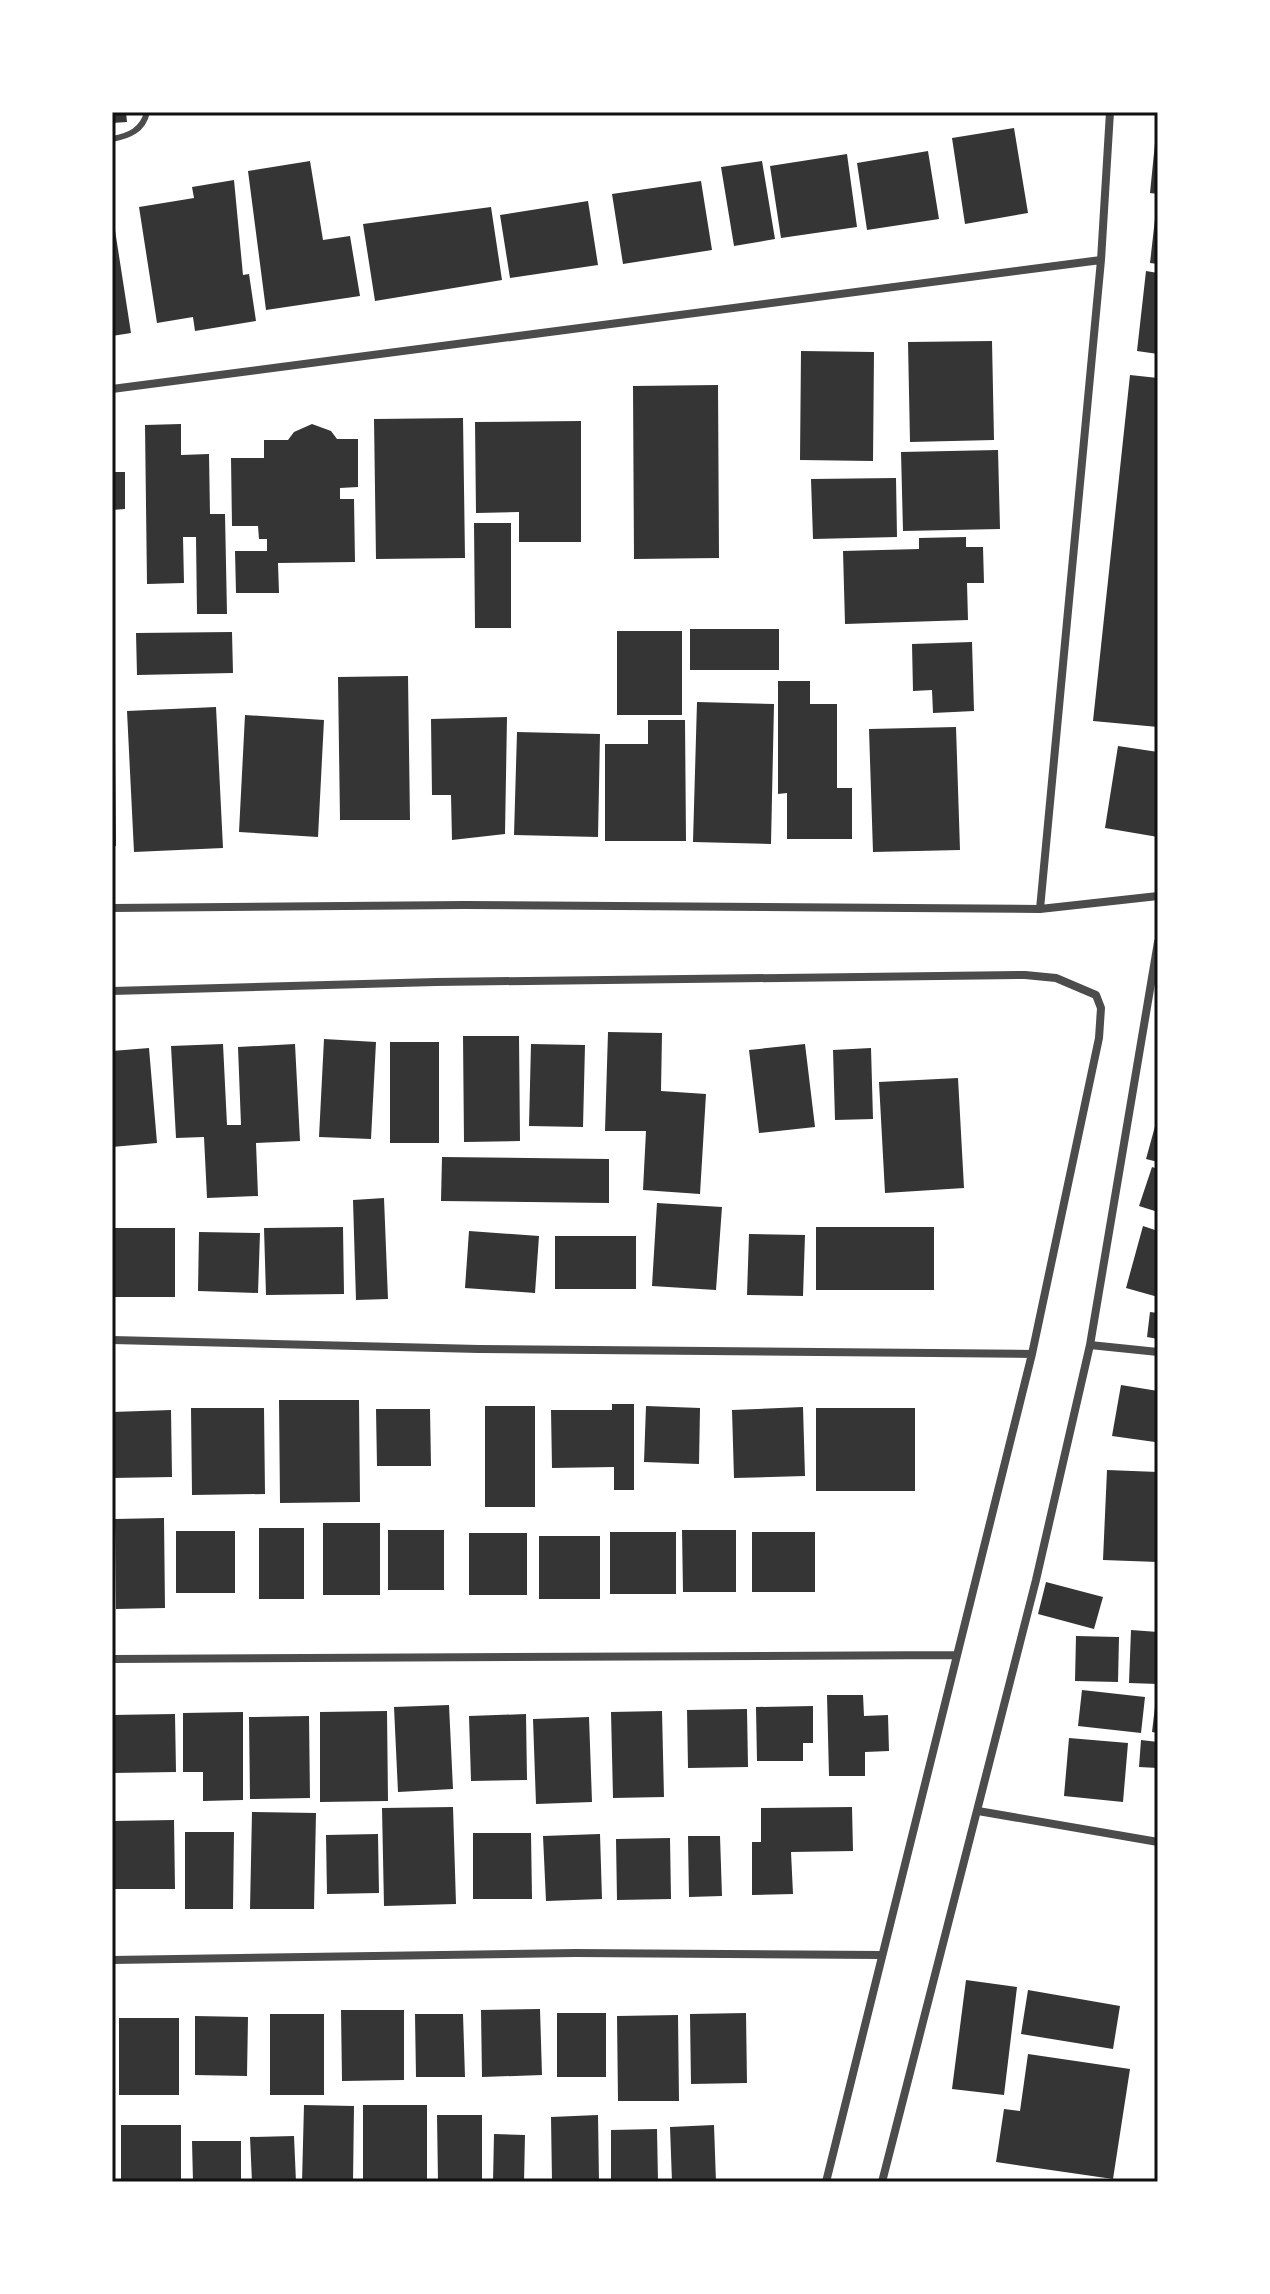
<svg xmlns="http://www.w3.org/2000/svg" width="1270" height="2294" viewBox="0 0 1270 2294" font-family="'Asap Condensed',sans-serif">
<rect width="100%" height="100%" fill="#fff"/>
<path fill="#353535" d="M112 112H126L127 122 112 123Z
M1014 128 1028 213 965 224 952 138Z
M1156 133H1158V194L1150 193Z
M928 151 939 219 867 230 857 163Z
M847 154 857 227 781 238 770 166Z
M310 161 323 240 350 236 360 296 266 310 248 171Z
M762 161 775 239 734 246 721 167Z
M234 180 243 275 249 274 256 321 195 331 193 317 157 323 139 207 194 198 192 187Z
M701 181 712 250 623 264 612 194Z
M588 201 598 265 510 278 500 215Z
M491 207 502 280 375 301 363 224Z
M1156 210H1158V264L1150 263Z
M115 230 131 333 112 336V231Z
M1146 271 1158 273V354L1137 351Z
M992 341 994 440 910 442 908 342Z
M801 351 874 352 873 461 800 460Z
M1130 375 1158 378V727L1093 721Z
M718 385 719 558 634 559 633 386Z
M463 418 465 558 376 559 374 419Z
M581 421V542H519V512L476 513 475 422Z
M181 424V455L209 454 210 514H225L227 614H197L196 537H183L184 583 147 584 145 425Z
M312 424 331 431 337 439H358V487L340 488V499H354L355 562 278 563 279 593H236L235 551H267V539H259L258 526H232L231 458H264V440H288L294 432Z
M998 450 1000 529 903 531 901 452Z
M112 472H125V509L112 510Z
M896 478 897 537 813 539 811 479Z
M474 523H511V628H475Z
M966 537V547H983L984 583H967L968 620 845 624 843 551 919 549V538Z
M690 629H779V670H690Z
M617 631H682V715H617Z
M232 632 233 673 137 675 136 633Z
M972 642 974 711 933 713 932 690 913 691 912 644Z
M408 676 410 820H340L338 677Z
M778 681H810V704H837V788H852V839H787V793L778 794Z
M697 702 774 704 771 844 693 842Z
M216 707 223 848 134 852 127 711Z
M245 715 324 720 318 837 239 832Z
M507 717 505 834 452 840 451 795H432L431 719Z
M648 720H685L686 841H605V744H648Z
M956 727 960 850 873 852 869 729Z
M517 732 600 734 598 837 514 835Z
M112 742H115L116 846H112Z
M1118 746 1158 752V837L1105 828Z
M608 1032 662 1033 661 1091 706 1094 700 1194 643 1190 646 1131H605Z
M463 1036H519L520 1141 464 1142Z
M324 1039 376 1042 371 1139 319 1137Z
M390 1042H439V1143H390Z
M223 1044 227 1125H241L238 1047 295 1044 300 1141 256 1143 258 1196 207 1198 204 1137 176 1138 171 1046Z
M531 1044 585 1045 583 1127 529 1126Z
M805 1044 815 1127 759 1133 749 1050Z
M149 1048 157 1143 112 1147V1051Z
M871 1048 873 1119 835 1120 833 1050Z
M958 1078 964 1188 885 1193 879 1082Z
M1157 1119H1158V1162L1146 1159Z
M442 1157 609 1159V1203L441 1201Z
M1152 1167 1158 1169V1212L1139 1206Z
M384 1198 388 1299 356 1300 353 1200Z
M657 1203 722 1207 716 1290 652 1286Z
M1143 1226 1158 1231V1297L1126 1288Z
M343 1227 344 1294 266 1295 264 1228Z
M816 1227H934V1290H816Z
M112 1228H175V1297H112Z
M469 1231 539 1236 535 1293 465 1288Z
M199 1232 260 1233 258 1293 198 1291Z
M749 1234 805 1235 803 1296 747 1295Z
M555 1236H636V1289H555Z
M1150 1312 1158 1313V1339L1147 1337Z
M1121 1385 1158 1391 1155 1442 1112 1436Z
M279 1400H359L360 1502 280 1503Z
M612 1404H634V1490H614V1467L552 1468 551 1410H612Z
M485 1406H535V1507H485Z
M646 1406 700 1408 699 1464 644 1462Z
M803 1407 805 1476 734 1478 732 1410Z
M191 1408H264L265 1494 192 1495Z
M816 1408H915V1491H816Z
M376 1409H430L431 1466H377Z
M171 1410 172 1477 112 1478V1412Z
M1107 1470 1158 1472V1562L1103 1560Z
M164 1518 165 1608 116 1609 115 1519Z
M323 1523H380V1595H323Z
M259 1528H304V1599H259Z
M388 1530H444V1590H388Z
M682 1530H736V1592H683Z
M176 1531H235V1593H176Z
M610 1532H676V1594H610Z
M752 1532H815V1592H752Z
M469 1533H527V1595H469Z
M539 1536H600V1599H539Z
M1046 1582 1103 1597 1094 1629 1038 1614Z
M1131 1630 1158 1632V1684L1129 1683Z
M1076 1636 1119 1637 1118 1682 1075 1681Z
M1082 1690 1145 1697 1141 1733 1078 1726Z
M827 1695H863L864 1716 888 1715 889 1751 865 1752V1776H829Z
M1156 1698H1158V1733L1152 1732Z
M449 1705 453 1789 398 1792 394 1707Z
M813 1706V1743H803V1761H757L756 1707Z
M747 1709 748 1767 688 1768 687 1710Z
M387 1711 388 1801 320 1802V1712Z
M662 1711 664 1797 613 1798 611 1712Z
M243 1712V1800L203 1801V1772H183V1713Z
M175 1714 176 1772 112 1773V1715Z
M526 1714 527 1780 471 1781 469 1716Z
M309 1716 310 1798 250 1799 249 1717Z
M589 1717 592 1802 536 1804 533 1719Z
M1069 1738 1128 1743 1123 1802 1064 1796Z
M1141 1740 1158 1742V1768L1139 1767Z
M453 1807 456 1904 384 1906 382 1808Z
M852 1807 853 1851 791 1852 793 1894 752 1895V1842H761V1808Z
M252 1812 316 1813 314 1909H250Z
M174 1820 175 1889H112V1821Z
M185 1832H234L233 1909H185Z
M473 1833H531L532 1899H473Z
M378 1834 379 1893 327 1894 326 1835Z
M600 1834 602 1899 546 1901 543 1836Z
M688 1836H720L722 1896 689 1897Z
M670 1838 671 1899 617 1900 616 1839Z
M966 1980 1017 1987 1004 2095 952 2089Z
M1028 1990 1120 2006 1113 2049 1021 2034Z
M540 2009 542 2075 482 2077 481 2010Z
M341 2010H404V2080L342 2081Z
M557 2013H606V2077H557Z
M746 2013 747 2083 691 2084 690 2014Z
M270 2014H324V2095H270Z
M415 2014H463L465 2077H416Z
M678 2015 679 2101H618L617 2016Z
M195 2016 248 2017 247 2076 195 2075Z
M119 2018H179V2095H119Z
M1028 2054 1130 2069 1113 2179 996 2162 1004 2109 1020 2111Z
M304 2105 354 2106 353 2182H302Z
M363 2105H427V2182H363Z
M437 2115H482V2182H438Z
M598 2115 599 2182H552L551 2117Z
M121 2125H181V2182H121Z
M714 2125 716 2182H672L670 2127Z
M657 2129 658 2182H611V2130Z
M494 2134 525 2135 524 2182H493Z
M294 2136 296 2182H252L250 2137Z
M192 2141H241V2182H193Z"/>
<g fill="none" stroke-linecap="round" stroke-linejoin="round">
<path stroke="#4c4c4c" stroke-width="6" d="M112 139C129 136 143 130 147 112"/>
<path stroke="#4c4c4c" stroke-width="8" d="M112 389 1101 260
M112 908 465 905 1040 909 1158 896
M1040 909 1101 260 1110 112
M112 991 436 982 1025 975 1056 978 1096 995 1101 1008 1099 1038 1032 1354 826 2182
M112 1340 479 1349 1032 1354
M1090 1345 1158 1352
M112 1659 956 1655
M978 1811 1158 1842
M112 1960 575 1953 881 1955
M882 2182 1036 1580 1090 1345 1158 942"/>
</g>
<rect width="1270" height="2294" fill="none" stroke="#ffffff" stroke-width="228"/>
<rect x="114" y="114" width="1042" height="2066" fill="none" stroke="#111" stroke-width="3"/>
</svg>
